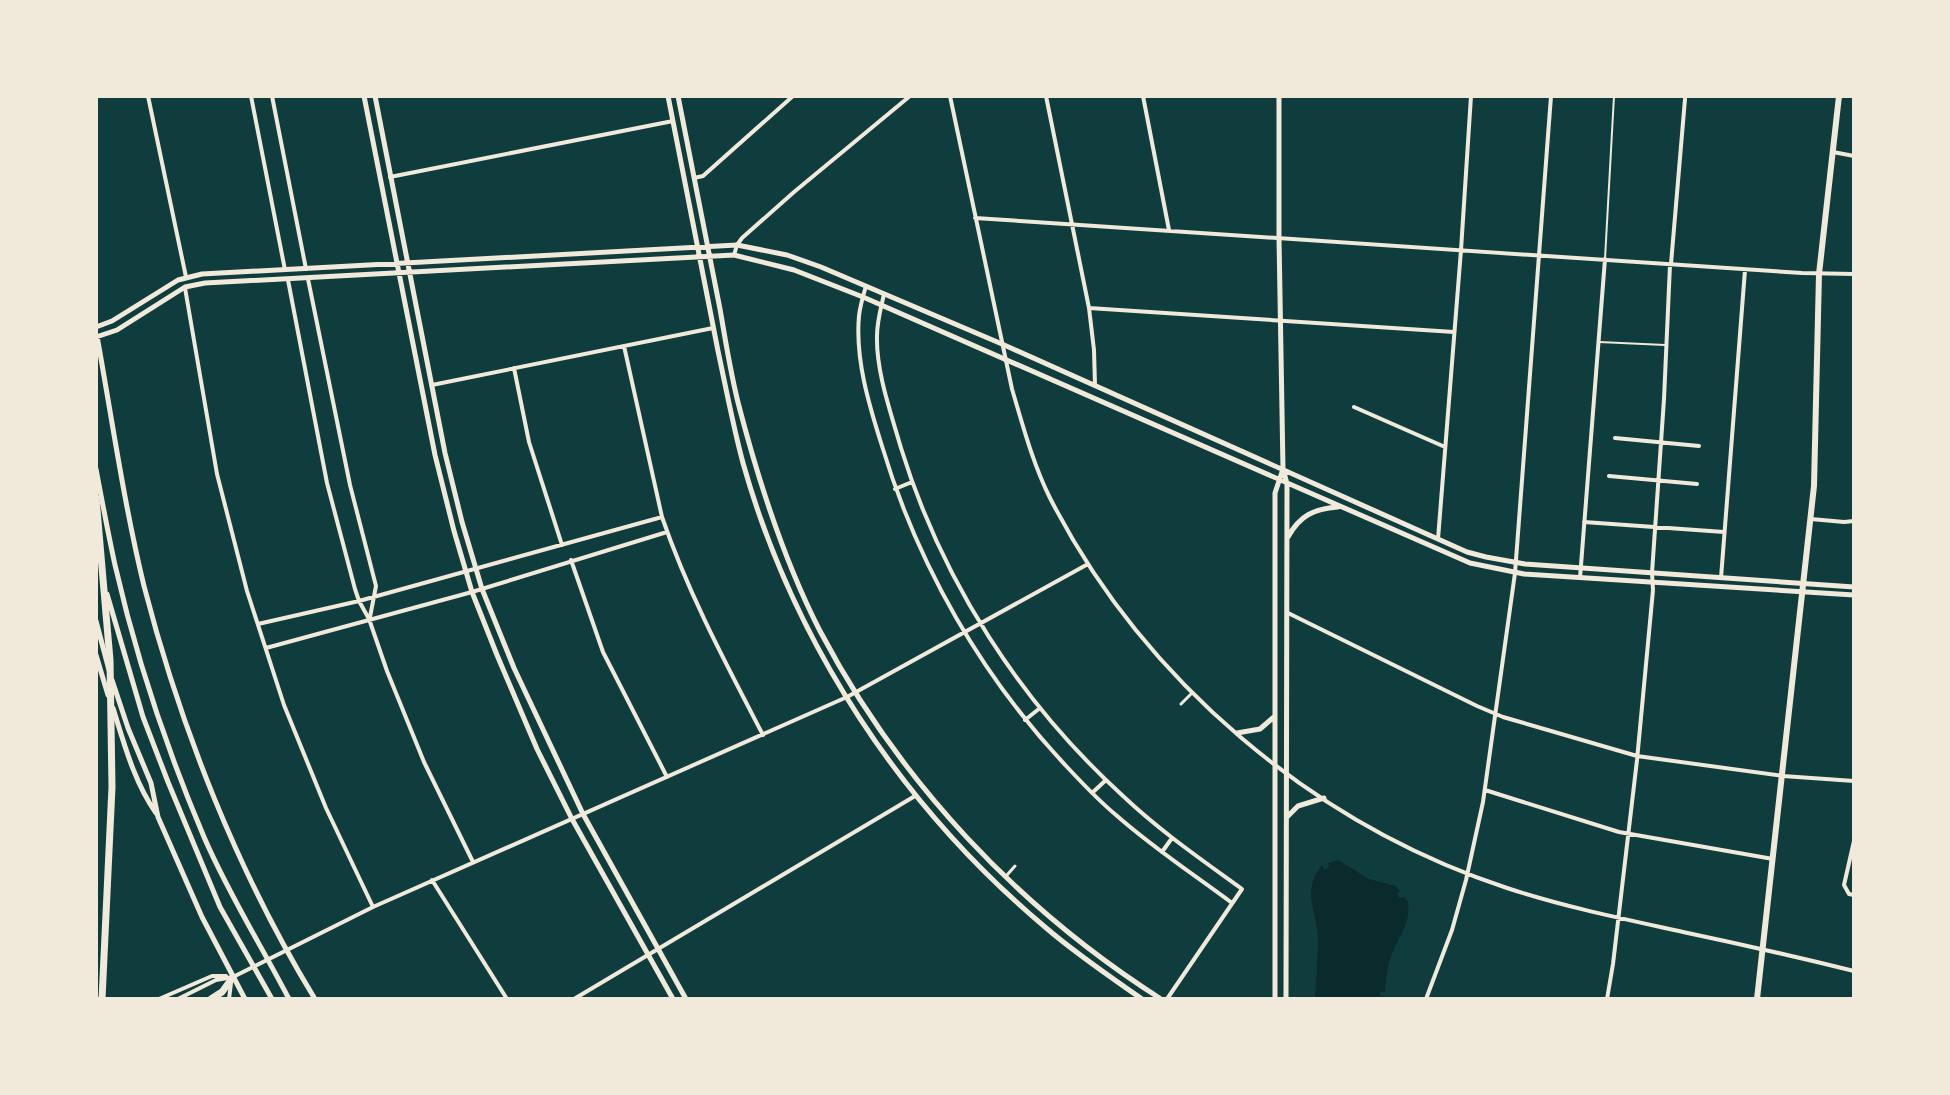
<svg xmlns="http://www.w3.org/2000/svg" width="1950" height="1095" viewBox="0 0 1950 1095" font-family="'DejaVu Sans',sans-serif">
<rect width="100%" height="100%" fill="#0f3d3e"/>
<path fill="#0a2a2b" d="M1338 860 1369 879 1396 886 1400 892 1397 893 1399 898 1404 897 1407 899C1413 921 1399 935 1392 954 1387 966 1386 979 1385 992H1380V996H1385L1384 999H1315C1316 979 1318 960 1318 940 1318 912 1300 893 1322 865L1324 870 1329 867 1328 863Z"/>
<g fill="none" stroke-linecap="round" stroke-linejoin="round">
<path stroke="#f1e9da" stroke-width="2" d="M1605 259 1614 96
M1599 342 1665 345"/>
<path stroke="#f1e9da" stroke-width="3" d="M1181 704 1192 693
M1007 875 1015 866"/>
<path stroke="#f1e9da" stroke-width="4" d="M148 96 186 277
M251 96 285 270
M272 96 306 269
M950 96 1012 389C1023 426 1033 464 1050 498 1143 680 1313 824 1507 888 1565 907 1624 919 1683 932 1740 944 1797 957 1854 971
M1046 96 1089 308 1094 350 1095 385
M1143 96 1169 230
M1833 152 1854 156
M390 177 673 121
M694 178 703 176 793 96
M975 218 1802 273 1854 274
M734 255 737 245 742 238 794 192 910 96
M1671 264 1685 99
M308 279 350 485 376 586 370 617
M288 280 327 483 355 589 359 601 369 619 387 671 424 762 473 862
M866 286C863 296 860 306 859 316 855 359 869 405 882 446 918 566 982 677 1068 768 1083 784 1099 801 1116 815 1152 847 1193 874 1232 903
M185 288 217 474 247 591 284 705 326 808 373 907
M884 294C881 308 877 321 877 336 876 372 891 413 901 448 942 581 1020 702 1123 796 1160 831 1202 860 1242 889L1167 999
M1089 308 1454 332
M624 346 662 517C688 593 726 664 763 735
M514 368 529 442 562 545
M432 385 713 328
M1354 407 1445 447
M1615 438 1699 446
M1609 476 1697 484
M895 489 912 482
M1811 519 1844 522 1854 521
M1584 522 1724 532
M1438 539 1461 250 1471 96
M571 560 603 652 667 777
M1580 578 1605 259
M1721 578 1745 270
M1288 613 1477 706 1503 717 1637 756 1783 776 1854 781
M258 624 359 601 662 517
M266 648 472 592 667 532
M1025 720 1040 708
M1485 790 1619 832 1773 859
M1092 793 1106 780
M1854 841 1844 885 1849 894 1854 895
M1162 852 1172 838
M432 880 507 999
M159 999 212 976H226
M178 999 216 980 233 977 373 907 847 697 1088 564
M229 999 231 983
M574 999 915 796
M1426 999 1452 930 1466 880 1483 802 1515 573 1551 96
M1607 999 1613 964 1637 760 1653 590 1652 573 1664 399 1670 265"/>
<path stroke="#f1e9da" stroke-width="5" d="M364 96 435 455 454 531 472 592 497 655 537 749 572 819 673 999
M375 96 445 453 462 522 482 589 514 668 583 814 686 999
M668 96C685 181 701 266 718 351 726 388 733 426 743 463 794 644 902 807 1045 927 1075 953 1109 976 1142 999
M678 96C692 167 706 238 720 309 726 343 731 377 740 410 760 486 784 561 820 631 899 781 1018 908 1161 999
M96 327 112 321 178 280 202 274 737 245 787 255 821 267 1002 344 1467 552 1486 557 1525 564 1854 587
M97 336C112 419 124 504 144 586 181 729 238 873 315 999
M96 337 117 330 185 287 205 283 734 255 794 270 863 297 1470 563 1524 574 1854 595
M96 469C102 501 108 533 115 565 136 657 167 750 204 837 228 893 261 945 289 999
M1284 472 1287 484 1286 999
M1288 537C1300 515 1314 509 1338 507
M107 594 143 717 168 782 220 907 272 999
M96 621 109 670
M96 655 108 695
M112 680 128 728 151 783 158 817 202 917 245 999
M113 708C124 743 134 782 156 813
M1237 733 1260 729 1275 716
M1287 817 1298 806 1324 798
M1275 999V493L1283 469 1279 238V96"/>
<path stroke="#f1e9da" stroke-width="6" d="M1757 999 1814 486 1819 274 1839 96"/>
<path stroke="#f1e9da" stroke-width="7" d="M96 498 110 660 112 787 102 999
M211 999 222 992 233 977"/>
</g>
<rect width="1950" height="1095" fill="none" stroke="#f1e9da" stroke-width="196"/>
</svg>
